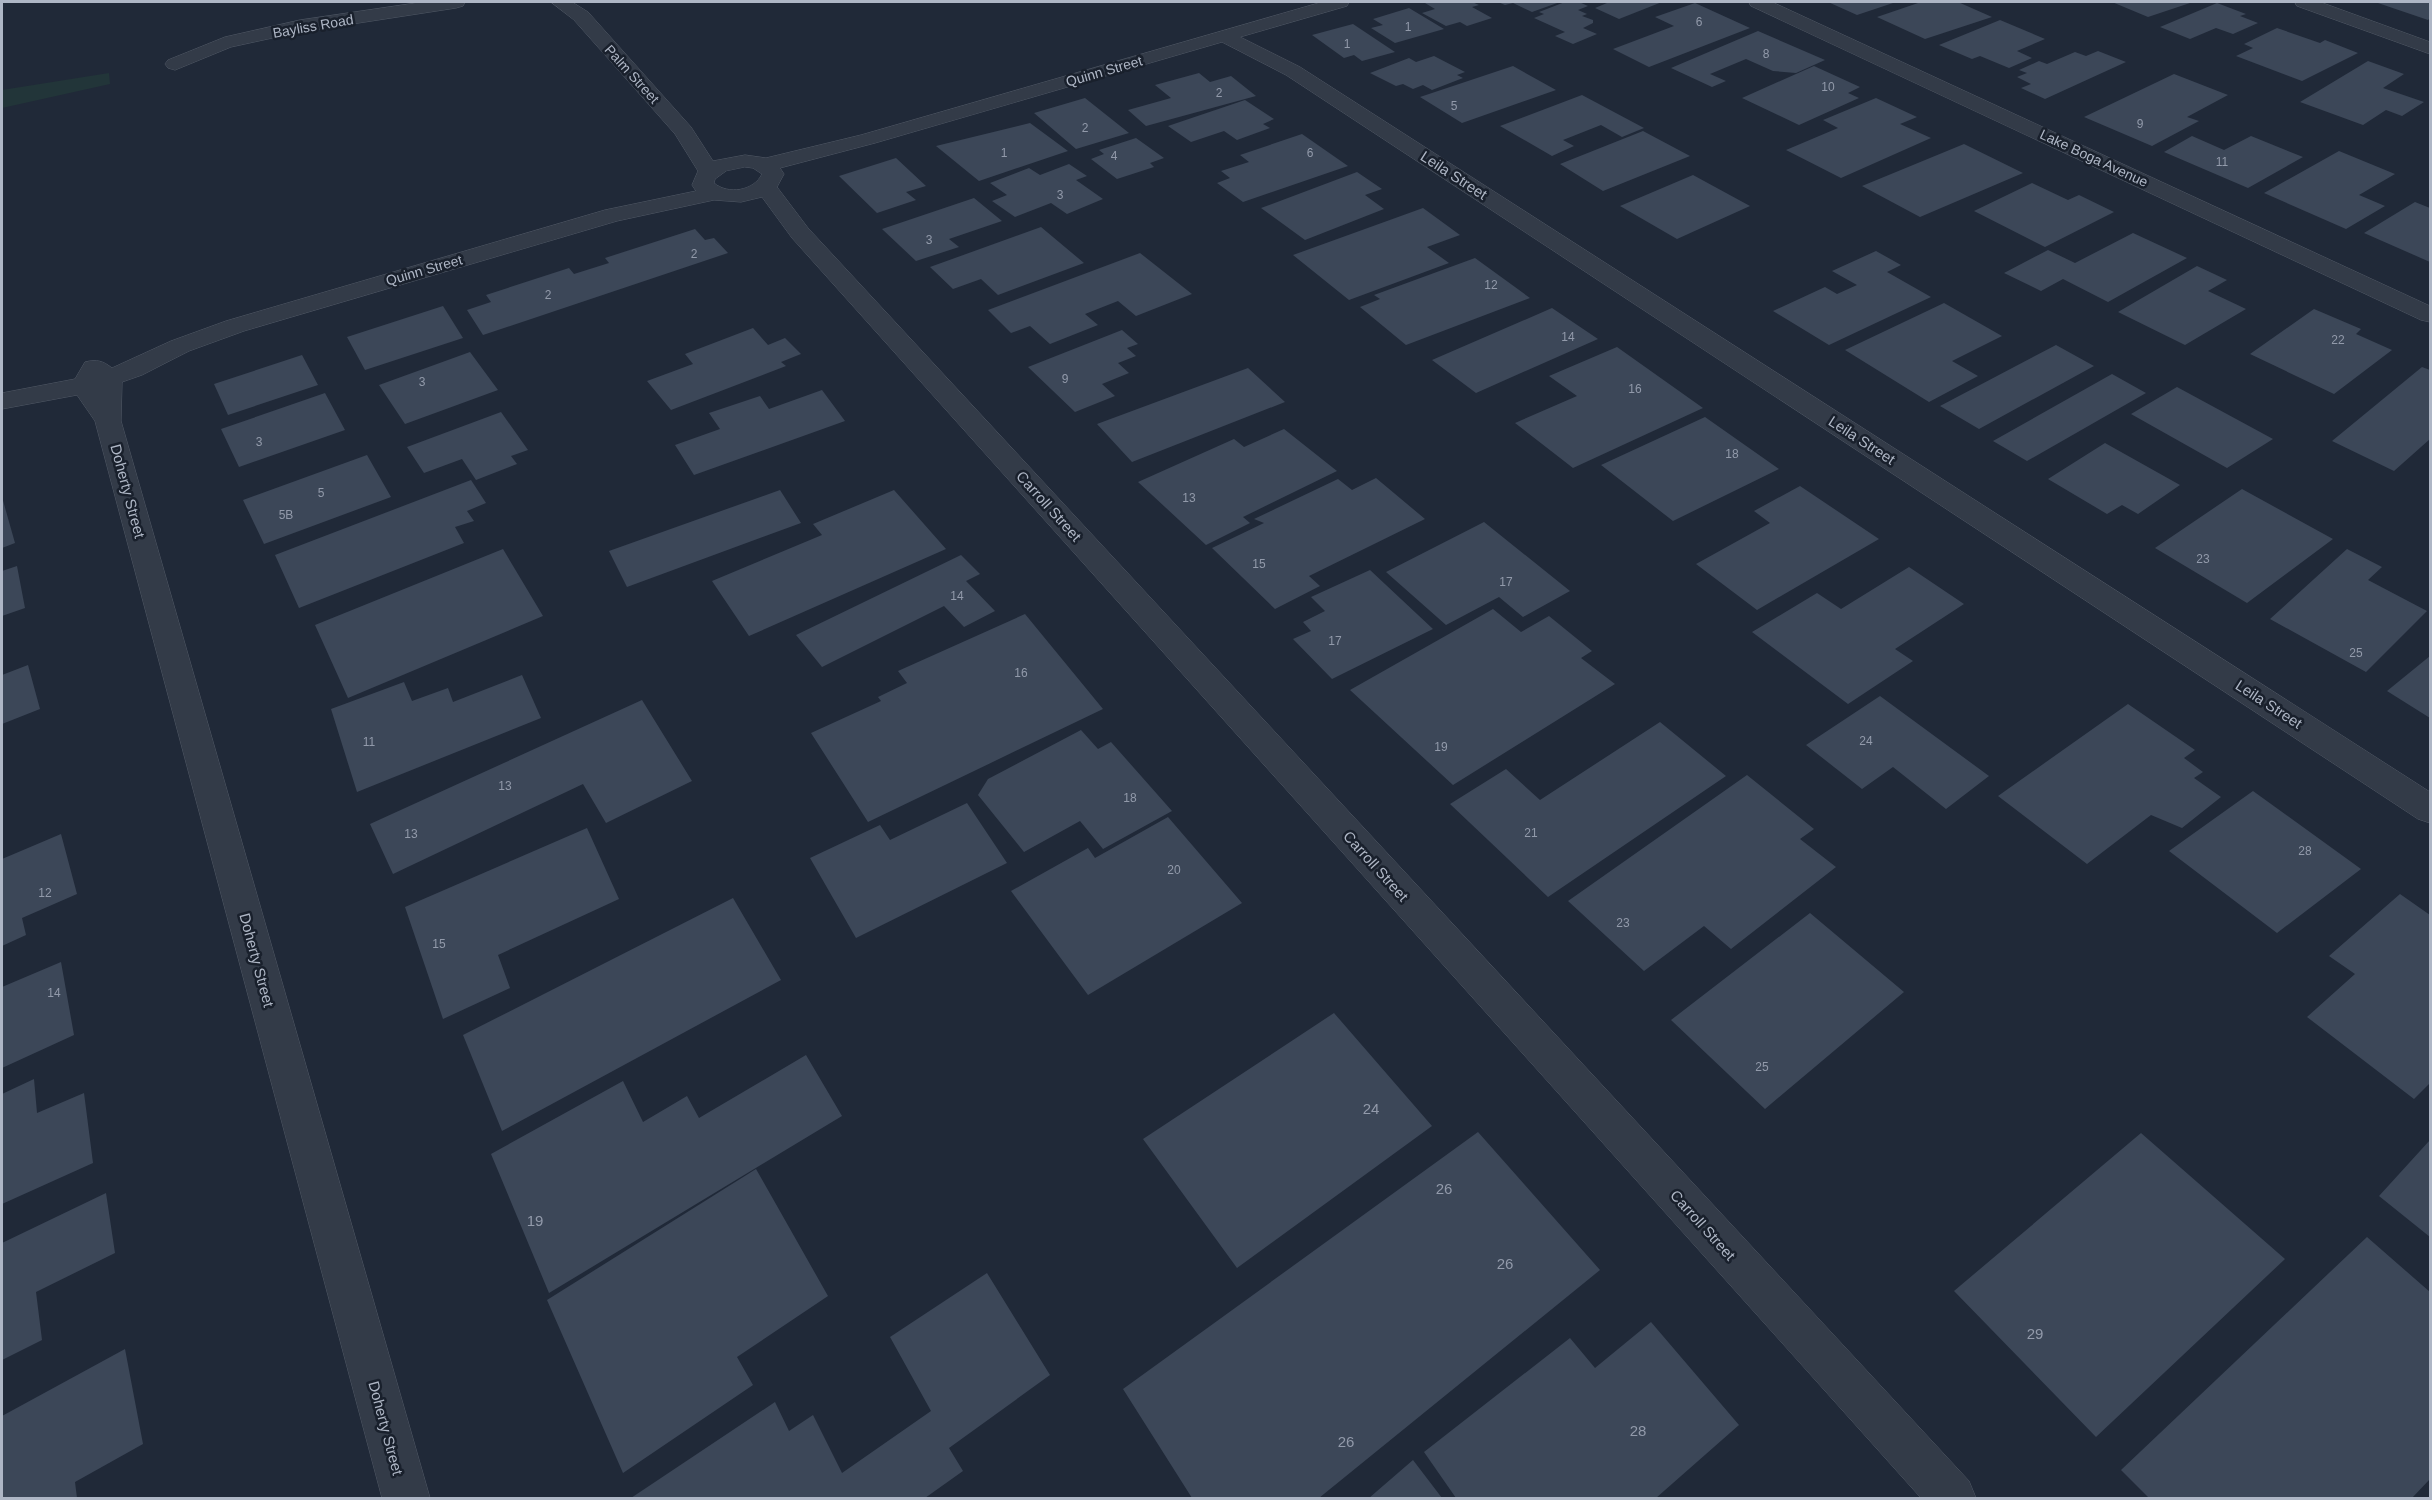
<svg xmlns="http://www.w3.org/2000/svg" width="2432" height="1500" viewBox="0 0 2432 1500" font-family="Arial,sans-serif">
<rect width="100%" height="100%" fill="#202938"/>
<path fill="#223539" d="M109 73 110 84 2 108V90Z"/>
<path fill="#3c4758" d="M1431 2H1472L1479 5 1472 7 1492 18 1467 26 1460 22 1446 26 1422 13 1435 9 1425 3Z
M1498 2H1560L1532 12 1513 3 1505 5Z
M1565 2H1579L1588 6 1578 10 1587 14 1582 16 1593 20V23L1583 28 1597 34 1573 44 1555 36 1565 32 1534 18 1544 14 1539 12Z
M1604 2H1662L1619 19 1595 8 1607 3Z
M1828 2H1896L1857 15Z
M1921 2H1958L1992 17 1925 39 1877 17Z
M2112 2H2193L2148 17Z
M2375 2H2430V18L2428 20Z
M1695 3 1750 28 1649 67 1613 49 1674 26 1655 17Z
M2217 3 2246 14 2240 16 2258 23 2233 34 2216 28 2190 39 2160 27Z
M1409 8 1444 29 1395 43 1371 28 1383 25 1373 19Z
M2000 20 2045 39 2017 51 2032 58 2009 68 1980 56 1972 59 1939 45Z
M1353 24 1395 52 1362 61 1354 55 1344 58 1312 35Z
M2277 28 2320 43 2325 40 2358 53 2302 81 2236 56 2253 48 2244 44Z
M1758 31 1825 60 1796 73 1773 71 1746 59 1710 74 1726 81 1712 87 1671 68Z
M2098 51 2126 62 2045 99 2021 88 2031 84 2017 77 2027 73 2019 70 2039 61 2047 64 2075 52 2086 56Z
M1434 56 1465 72 1457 75 1463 78 1432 90 1423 85 1413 89 1403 84 1396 86 1370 73 1409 58 1416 62Z
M2368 61 2404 74 2383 88 2424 102 2402 116 2386 110 2363 125 2300 102Z
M1513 66 1556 90 1462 123 1420 97Z
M1814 66 1860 87 1848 93 1859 98 1799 125 1742 98Z
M1199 73 1210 82 1231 76 1256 96 1146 126 1128 110 1171 98 1155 85Z
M2174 74 2228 95 2187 117 2199 121 2152 146 2084 117Z
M1582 95 1644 128 1622 137 1601 125 1563 140 1574 146 1552 156 1500 126Z
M1085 98 1129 133 1076 149 1034 113Z
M1876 98 1917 117 1900 124 1931 138 1841 178 1786 150 1838 128 1823 120Z
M1245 100 1274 119 1263 124 1270 128 1237 140 1224 131 1191 142 1168 126Z
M1030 123 1068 151 979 181 936 146Z
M1643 131 1690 156 1603 191 1560 164Z
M1302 134 1348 166 1243 202 1217 183 1230 178 1221 171 1249 162 1240 155Z
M2192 136 2224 150 2251 136 2303 157 2248 188 2164 152Z
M1136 138 1164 158 1150 163 1154 167 1117 179 1091 159 1104 154 1099 150Z
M1964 144 2023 173 1920 217 1862 186Z
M2339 151 2395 174 2359 195 2385 206 2346 229 2264 193Z
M896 158 926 186 906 192 916 200 877 213 839 176Z
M1069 164 1087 176 1076 180 1103 199 1067 214 1051 203 1015 217 992 201 1007 195 990 183 1029 168 1040 175Z
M1357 172 1382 189 1365 195 1384 209 1305 240 1261 208Z
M1693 175 1750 206 1677 239 1620 206Z
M2032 183 2068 200 2079 195 2114 212 2045 247 1974 211Z
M974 198 1002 221 949 239 959 247 916 261 882 229Z
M2415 202 2430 208V262L2364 233Z
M1423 208 1460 235 1427 247 1449 263 1349 300 1293 255Z
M1041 227 1084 263 998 295 981 279 953 289 930 267Z
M695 229 705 240 714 238 728 253 483 335 467 310 491 302 486 295 569 268 574 274 609 263 605 258Z
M2133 233 2187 258 2108 302 2063 279 2041 291 2004 273 2048 250 2075 263Z
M1876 251 1901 265 1887 272 1931 297 1829 345 1773 311 1825 287 1837 294 1857 285 1832 271Z
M1140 253 1192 294 1136 316 1118 301 1085 314 1098 325 1050 344 1030 326 1011 333 988 310Z
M1475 258 1530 298 1406 345 1360 307 1380 299 1374 295Z
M2197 266 2227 280 2208 291 2246 309 2185 345 2118 312Z
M1944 303 2002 336 1952 361 1978 376 1929 402 1845 350Z
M443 306 463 338 365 370 347 337Z
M1552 308 1598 339 1476 393 1432 360Z
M2314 309 2361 329 2356 334 2392 350 2334 394 2250 354Z
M753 328 768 345 785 338 801 354 781 362 786 366 671 410 647 381 693 364 685 354Z
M1122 330 1138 344 1127 348 1136 356 1118 363 1129 373 1102 384 1115 396 1075 412 1028 367Z
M2056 345 2094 366 1979 429 1940 406Z
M1617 347 1703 408 1573 468 1515 423 1577 396 1549 376Z
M470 352 498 390 405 424 379 385Z
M302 355 318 385 228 415 214 384Z
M2422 367 2430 370V439L2394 471 2332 441Z
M1248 368 1285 402 1132 462 1097 424Z
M2112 374 2146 393 2027 461 1993 441Z
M2177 387 2273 439 2227 468 2131 414Z
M822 390 845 421 694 475 675 445 720 429 709 413 760 396 769 409Z
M325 393 345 430 239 467 221 429Z
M501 412 528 450 511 456 517 464 476 480 462 459 424 473 407 447Z
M1705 417 1779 469 1673 521 1601 465Z
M1284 429 1337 471 1243 517 1250 523 1206 545 1138 482 1234 439 1244 447Z
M2105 443 2180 485 2138 514 2122 505 2107 514 2048 479Z
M367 455 391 497 264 544 243 500Z
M1376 478 1425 519 1309 576 1320 586 1275 609 1212 548 1264 523 1254 519 1338 479 1352 490Z
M471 480 486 503 467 511 474 521 455 527 464 543 299 608 275 555Z
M1800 486 1879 539 1757 610 1696 564 1770 523 1754 511Z
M2242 489 2333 539 2247 603 2155 548Z
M780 490 801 523 627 587 609 551Z
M894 490 946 549 749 636 712 581 822 535 813 524Z
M2 497 15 543 2 548Z
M1484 522 1570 591 1523 617 1499 597 1446 625 1386 572Z
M503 549 543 616 348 698 315 625Z
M2347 549 2382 567 2368 580 2427 611 2366 672 2270 619Z
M961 555 980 574 966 581 995 611 964 627 944 606 822 667 796 635Z
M17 566 25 608 2 616V571Z
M1909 567 1964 604 1895 649 1913 661 1848 704 1752 632 1817 593 1841 609Z
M1370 570 1433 629 1332 679 1293 639 1311 631 1303 622 1325 611 1311 597Z
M1493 609 1521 632 1549 616 1592 651 1581 658 1615 684 1453 785 1350 690Z
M1025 614 1103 709 868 822 811 733 881 701 878 697 907 683 898 671Z
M2430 656V718L2387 691Z
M28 665 40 709 2 724V675Z
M522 675 541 718 357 792 331 709 404 682 412 701 448 688 453 702Z
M1880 696 1989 776 1946 809 1893 767 1862 789 1806 745Z
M642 700 692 781 606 823 583 784 393 874 370 824Z
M2128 704 2195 750 2184 758 2203 772 2194 778 2221 797 2182 828 2151 815 2087 864 1998 796Z
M1660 722 1726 776 1548 897 1450 804 1506 769 1540 800Z
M1081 730 1098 749 1111 742 1172 811 1103 849 1080 821 1024 852 978 795 988 779Z
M1747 775 1814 829 1800 839 1836 867 1731 949 1704 926 1644 971 1568 901Z
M2253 791 2361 869 2277 933 2169 851Z
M967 803 1007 863 856 938 810 858 880 825 890 840Z
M1168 817 1242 903 1088 995 1011 891 1088 848 1095 858Z
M587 828 619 899 498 955 510 988 443 1019 405 907Z
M61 834 77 894 22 918 26 935 2 946V859Z
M2400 894 2430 915V1083L2414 1099 2307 1017 2355 974 2329 956Z
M733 898 781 980 502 1131 463 1035Z
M1810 913 1904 992 1765 1109 1671 1020Z
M61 962 74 1035 2 1068V987Z
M1334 1013 1432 1126 1237 1268 1143 1139Z
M806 1055 842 1116 549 1293 491 1154 623 1081 643 1122 687 1096 699 1118Z
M34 1079 37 1113 84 1093 93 1163 2 1204V1094Z
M1478 1132 1600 1270 1319 1498H1192L1123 1389Z
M2141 1133 2285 1259 2096 1437 1954 1291Z
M2430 1140V1237L2379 1196Z
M756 1169 828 1296 737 1357 753 1385 623 1473 547 1300Z
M106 1193 115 1253 36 1292 42 1340 2 1360V1243Z
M2367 1237 2430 1292V1479L2412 1498H2149L2121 1470Z
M987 1273 1050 1375 949 1448 963 1471 925 1498H631L775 1402 789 1431 813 1415 842 1473 931 1411 890 1337Z
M1651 1322 1739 1425 1656 1498H1456L1424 1452 1570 1338 1595 1368Z
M125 1349 143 1444 75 1482 77 1498H2V1416Z
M1413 1460 1442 1498H1369Z"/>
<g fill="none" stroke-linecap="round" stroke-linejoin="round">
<defs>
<path id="minor" d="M423 2H465L463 6 456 8 300 32 231 47 175 70 168 68 165 64 168 60 225 37 300 20Z
M551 2H572L588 12 691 127 713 161 745 155 766 158 861 135 1322 2H1349L1347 6 1240 37 1300 67 2430 792V823L2418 819 1286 75 1222 42 875 143 780 168 784 174 777 187 808 228 1969 1481 1976 1498H1921L792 238 762 197 741 202 714 200 617 221 244 331 189 351 142 375 122 382 121 421 430 1498H382L95 421 77 395 2 409V393L75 379 85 362C97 359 103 361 112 368L171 341 226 321 605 210 696 191 692 185 698 171 675 134 574 20ZM745 167 753 168 762 174C754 191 728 195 714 183L715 179 726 171Z
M1749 2H1772L2430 306V322L2421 320 1751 6Z
M2295 2H2320L2430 42V54L2297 6Z"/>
</defs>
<use href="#minor" stroke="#515966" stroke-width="1"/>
<use href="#minor" fill="#333b48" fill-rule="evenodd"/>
</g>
<g text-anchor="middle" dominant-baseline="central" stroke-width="5" stroke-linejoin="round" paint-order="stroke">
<g font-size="12" fill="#929aaa">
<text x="1699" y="22">6</text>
<text x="1408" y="27">1</text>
<text x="1347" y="44">1</text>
<text x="1766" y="54">8</text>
<text x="1828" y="87">10</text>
<text x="1219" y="93">2</text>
<text x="1454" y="106">5</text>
<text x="2140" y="124">9</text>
<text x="1085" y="128">2</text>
<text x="1004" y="153">1</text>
<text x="1310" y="153">6</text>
<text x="1114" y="156">4</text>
<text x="2222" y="162">11</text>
<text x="1060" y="195">3</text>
<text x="929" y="240">3</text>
<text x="694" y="254">2</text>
<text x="1491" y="285">12</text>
<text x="548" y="295">2</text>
<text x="1568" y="337">14</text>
<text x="2338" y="340">22</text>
<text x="1065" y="379">9</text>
<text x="422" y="382">3</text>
<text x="1635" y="389">16</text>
<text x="259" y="442">3</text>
<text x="1732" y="454">18</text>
<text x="321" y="493">5</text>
<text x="1189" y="498">13</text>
<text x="286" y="515">5B</text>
<text x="2203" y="559">23</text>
<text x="1259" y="564">15</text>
<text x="1506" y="582">17</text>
<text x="957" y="596">14</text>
<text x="1335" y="641">17</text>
<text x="2356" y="653">25</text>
<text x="1021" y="673">16</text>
<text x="1866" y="741">24</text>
<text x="369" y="742">11</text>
<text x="1441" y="747">19</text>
<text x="505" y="786">13</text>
<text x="1130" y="798">18</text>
<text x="1531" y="833">21</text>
<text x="411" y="834">13</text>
<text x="2305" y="851">28</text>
<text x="1174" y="870">20</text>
<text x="45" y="893">12</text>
<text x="1623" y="923">23</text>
<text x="439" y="944">15</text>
<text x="54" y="993">14</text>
<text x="1762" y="1067">25</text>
</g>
<g font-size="14" fill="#aeb6c5" stroke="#19202c">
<text transform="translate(313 26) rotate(-10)">Bayliss Road</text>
<text transform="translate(1104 71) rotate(-16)">Quinn Street</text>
<text transform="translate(632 74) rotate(48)">Palm Street</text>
<text transform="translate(2094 158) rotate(25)">Lake Boga Avenue</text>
<text transform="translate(424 270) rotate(-16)">Quinn Street</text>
</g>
<g font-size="15" fill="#aeb6c5" stroke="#19202c">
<text transform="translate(1454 175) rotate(33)">Leila Street</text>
<text transform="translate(1862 440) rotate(33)">Leila Street</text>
<text transform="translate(128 491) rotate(75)">Doherty Street</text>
<text transform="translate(1049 506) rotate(48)">Carroll Street</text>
<text transform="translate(2269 704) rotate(33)">Leila Street</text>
<text transform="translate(1376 866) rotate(48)">Carroll Street</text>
<text transform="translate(257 960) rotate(75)">Doherty Street</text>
<text transform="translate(1703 1225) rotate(48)">Carroll Street</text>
<text transform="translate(386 1428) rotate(75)">Doherty Street</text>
</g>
<g font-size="15" fill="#929aaa">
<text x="1371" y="1108">24</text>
<text x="1444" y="1188">26</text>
<text x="535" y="1220">19</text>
<text x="1505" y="1263">26</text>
<text x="2035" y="1333">29</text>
<text x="1638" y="1430">28</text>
<text x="1346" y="1441">26</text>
</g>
</g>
<rect width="2432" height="1500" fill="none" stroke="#aeb6c5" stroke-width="6"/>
</svg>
